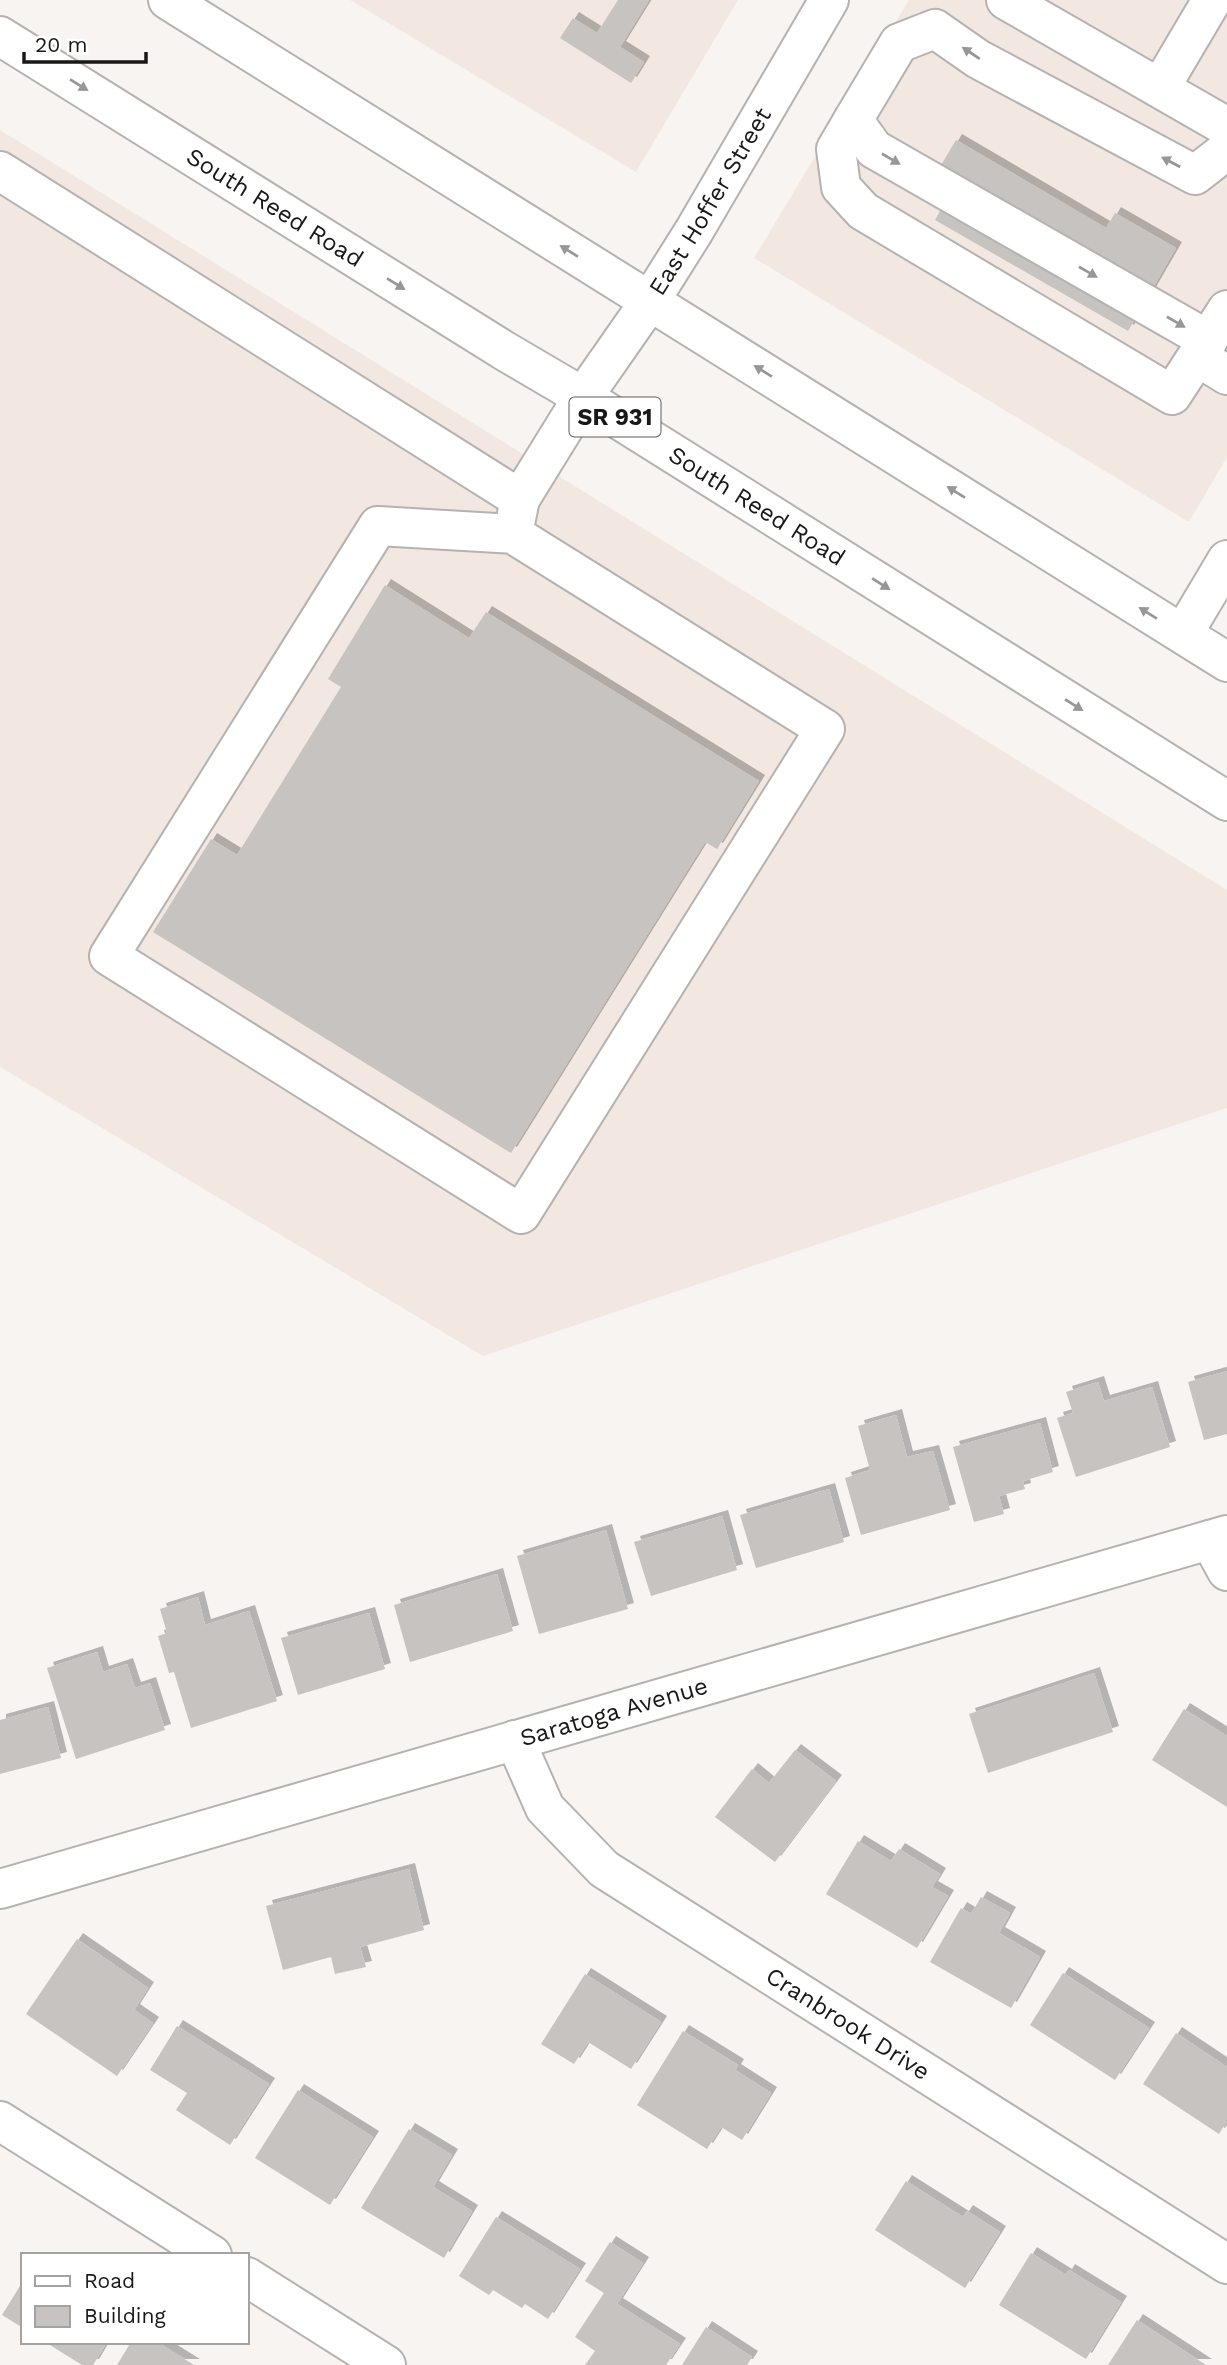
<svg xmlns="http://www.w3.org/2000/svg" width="1227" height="2365" viewBox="0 0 1227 2365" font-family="'Work Sans',sans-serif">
<defs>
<filter id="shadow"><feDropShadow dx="6" dy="-6" stdDeviation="0" flood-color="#0004"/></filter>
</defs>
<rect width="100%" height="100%" fill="#f7f4f2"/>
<path fill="#f2e8e1" d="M350 0H738L636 172Z
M909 0H1227V457L1189 522 754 258Z
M0 130 1227 890V1108L483 1356 0 1067Z"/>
<path fill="#c6c3c1" filter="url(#shadow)" d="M618 0H649L620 47 644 62 631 83 560 38 573 18 597 33Z
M956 140 1106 228 1115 213 1176 248 1128 331 935 220 956 182 937 172Z
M385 585 469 638 486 612 759 781 717 849 705 842 511 1153 153 932 211 839 237 855 341 687 328 679Z
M1227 1371V1434L1204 1440 1188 1382Z
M1098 1382 1104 1401 1152 1387 1170 1447 1076 1477 1057 1418 1073 1413 1066 1392Z
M896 1415 907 1457 933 1451 950 1510 861 1535 845 1478 870 1470 858 1426Z
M1040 1423 1053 1472 1023 1481 1025 1489 999 1496 1004 1514 974 1522 953 1447Z
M829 1489 844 1542 756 1568 740 1515Z
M722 1516 737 1570 651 1596 634 1542Z
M606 1530 628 1609 539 1634 517 1556Z
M497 1574 513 1631 410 1662 394 1605Z
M198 1597 205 1625 249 1611 277 1701 191 1728 174 1672 169 1673 158 1636 167 1633 160 1609Z
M369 1613 385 1669 298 1695 281 1638Z
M97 1652 103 1672 127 1664 135 1688 150 1683 165 1730 76 1759 47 1668Z
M1094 1673 1113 1732 988 1773 969 1714Z
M48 1707 61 1758 0 1774V1720Z
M1184 1709 1227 1736V1807L1152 1760Z
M795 1750 836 1781 775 1862 715 1817 752 1769 769 1783Z
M858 1841 891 1861 899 1849 940 1874 932 1887 948 1896 917 1948 826 1894Z
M409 1869 424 1930 360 1947 366 1967 335 1974 331 1957 283 1970 266 1906Z
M981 1897 1010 1913 999 1933 1040 1957 1011 2008 930 1962 961 1908 971 1914Z
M77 1939 148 1988 134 2010 153 2023 117 2076 26 2014Z
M1063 1973 1149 2028 1115 2080 1030 2025Z
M585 1974 661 2022 631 2069 588 2042 574 2064 541 2044Z
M177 2026 269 2084 230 2145 176 2110 187 2093 150 2070Z
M683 2031 738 2065 735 2070 771 2093 742 2140 721 2127 707 2149 637 2105Z
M1176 2033 1227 2067V2121L1219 2134 1143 2084Z
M298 2090 373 2137 330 2205 255 2158Z
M409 2129 452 2155 433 2187 472 2211 444 2258 361 2208Z
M906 2181 963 2217 967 2211 1000 2232 965 2288 875 2230Z
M496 2217 580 2269 548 2319 525 2304 522 2308 493 2290 489 2295 459 2276Z
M610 2242 643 2263 617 2304 680 2344 666 2365H585L595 2351 575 2337 604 2293 585 2281Z
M1031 2253 1066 2275 1069 2270 1121 2302 1086 2359 999 2305Z
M23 2281V2328L2 2315Z
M1137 2320 1206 2365H1108Z
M706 2327 752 2357 747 2365H682Z
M45 2342H107L93 2365H82Z
M131 2342H157L194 2365H117Z"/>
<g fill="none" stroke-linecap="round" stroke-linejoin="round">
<defs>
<g id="minor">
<path d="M1006 0 1227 127"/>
<path d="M1160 88 1212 0"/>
<path d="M853 120 836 149 841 187 863 211 1172 395 1227 310"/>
<path id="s1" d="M0 171 520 499 583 397 650 301 694 231 829 0"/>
<path d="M1208 340 874 149 853 120 899 43 935 29 978 59 1195 175 1227 150"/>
<path d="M1198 357 1227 375"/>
<path d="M513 534 378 526 109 956 521 1214 825 729 513 534 520 499"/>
<path d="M1183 634 1227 560"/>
<path d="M1210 1540 1227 1571"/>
<path id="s2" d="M515 1740 545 1808 604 1869 1227 2264"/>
<path id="s3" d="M0 1889 1227 1535"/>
<path d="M0 2121 212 2255"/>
<path d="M247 2277 386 2365"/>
</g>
<g id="major">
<path d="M168 0 1227 662"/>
<path id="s4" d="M0 36 503 350 583 397 1227 801"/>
</g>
</defs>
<use href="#minor" stroke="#b5b2b0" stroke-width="42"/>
<use href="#major" stroke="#b5b2b0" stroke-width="42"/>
<use href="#minor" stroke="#fff" stroke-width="38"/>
<use href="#major" stroke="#fff" stroke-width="38"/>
</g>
<defs><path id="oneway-solid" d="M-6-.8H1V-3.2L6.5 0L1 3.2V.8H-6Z" transform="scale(1.75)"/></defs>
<g fill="#989797">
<use href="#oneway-solid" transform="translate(971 53) rotate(-146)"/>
<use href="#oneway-solid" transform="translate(79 85) rotate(32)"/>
<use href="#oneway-solid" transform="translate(891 159) rotate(30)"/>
<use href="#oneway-solid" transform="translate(1171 162) rotate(-152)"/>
<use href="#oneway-solid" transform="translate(569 251) rotate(-148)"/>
<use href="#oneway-solid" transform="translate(1088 272) rotate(30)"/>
<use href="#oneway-solid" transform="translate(396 284) rotate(32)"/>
<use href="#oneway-solid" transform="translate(1176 322) rotate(30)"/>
<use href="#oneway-solid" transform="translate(763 371) rotate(-148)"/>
<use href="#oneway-solid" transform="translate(956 492) rotate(-148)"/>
<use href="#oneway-solid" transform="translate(881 584) rotate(32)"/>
<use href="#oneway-solid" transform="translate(1148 613) rotate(-148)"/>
<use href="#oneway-solid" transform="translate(1074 705) rotate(32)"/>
</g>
<g text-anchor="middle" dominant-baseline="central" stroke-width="5" stroke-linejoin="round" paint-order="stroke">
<rect fill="#fff" stroke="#5e5d5d" stroke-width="2" x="569.5" y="397.5" width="91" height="39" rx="5"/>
<g font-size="23" font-weight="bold" fill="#191817">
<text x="615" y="417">SR 931</text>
</g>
<g font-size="24" fill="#191817" stroke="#fff">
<text stroke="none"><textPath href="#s1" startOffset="968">East Hoffer Street</textPath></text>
<text stroke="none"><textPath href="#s4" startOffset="324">South Reed Road</textPath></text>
<text stroke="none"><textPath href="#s4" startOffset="891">South Reed Road</textPath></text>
<text stroke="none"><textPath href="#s3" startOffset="639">Saratoga Avenue</textPath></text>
<text stroke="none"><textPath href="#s2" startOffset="448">Cranbrook Drive</textPath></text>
</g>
</g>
<rect x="21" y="2253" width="228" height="91" fill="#ffffff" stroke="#a3a3a2" stroke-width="2"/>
<rect x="35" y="2276" width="35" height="10" fill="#ffffff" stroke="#a3a3a2" stroke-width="2"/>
<text x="84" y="2288" font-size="21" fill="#191817">Road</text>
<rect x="35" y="2306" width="35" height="21" fill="#c6c3c1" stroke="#a3a3a2" stroke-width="2"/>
<text x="84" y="2323" font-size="21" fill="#191817">Building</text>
<path d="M24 52v10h122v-10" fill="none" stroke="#191817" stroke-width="3.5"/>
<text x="35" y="52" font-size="21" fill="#191817" stroke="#ffffff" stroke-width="5" paint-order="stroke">20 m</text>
</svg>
